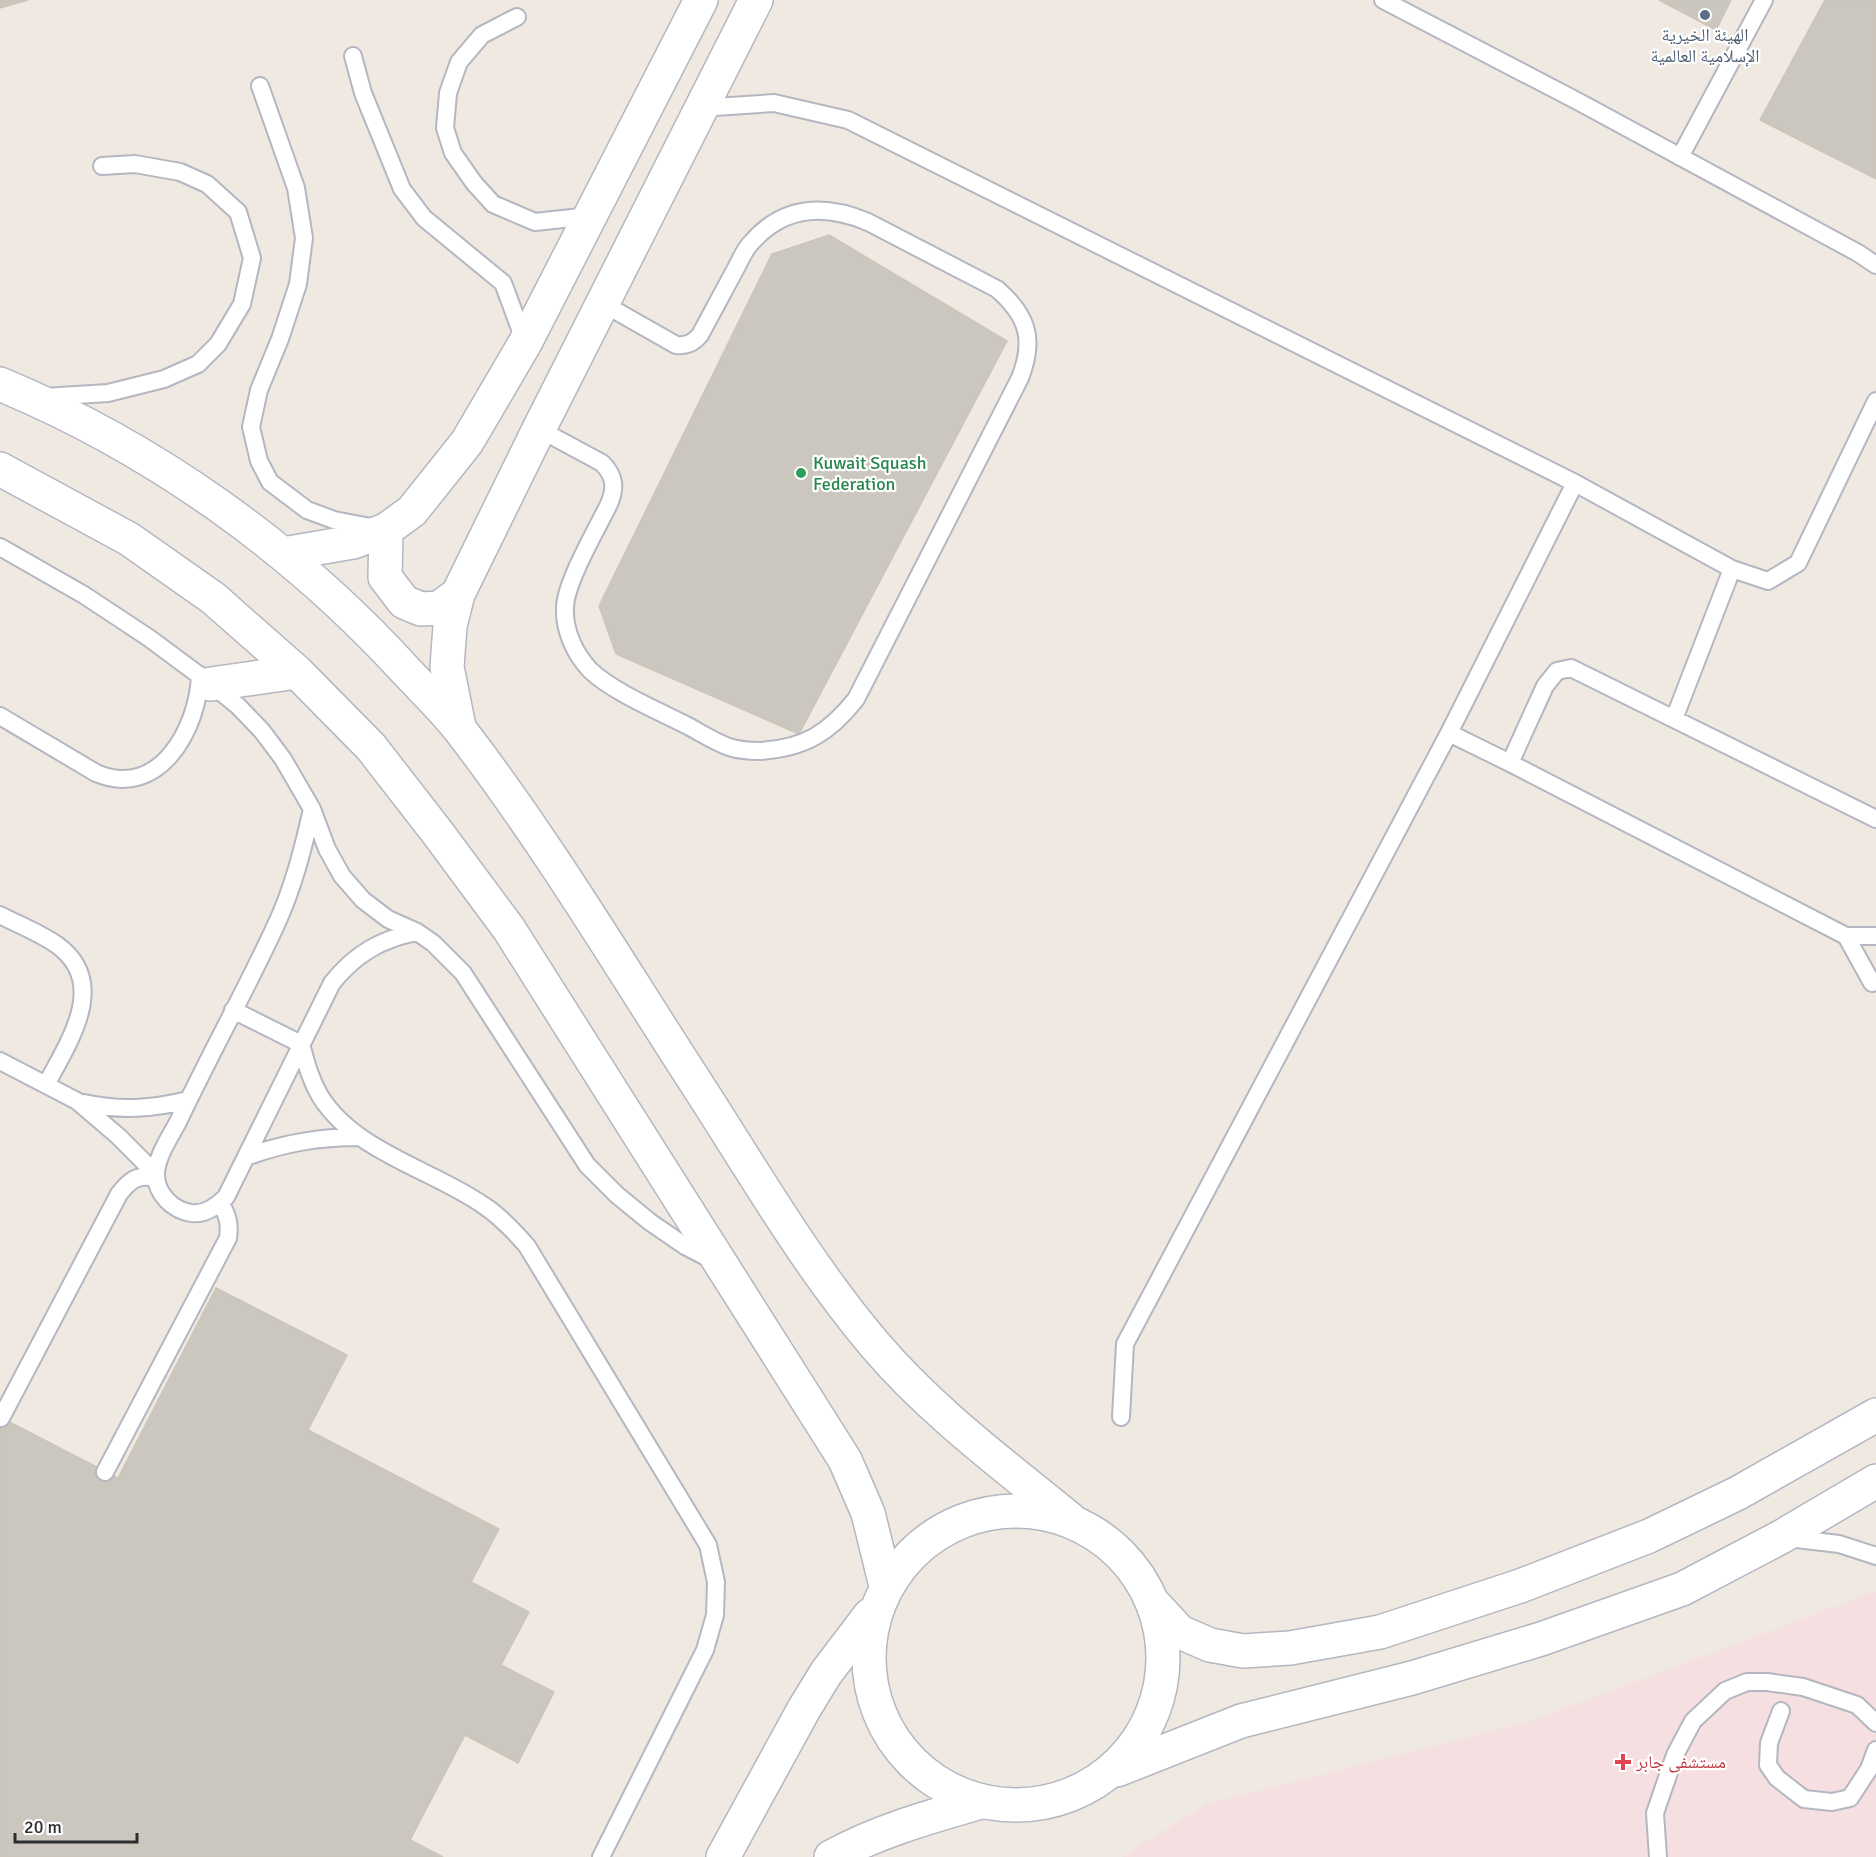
<svg xmlns="http://www.w3.org/2000/svg" width="1876" height="1857" viewBox="0 0 1876 1857" font-family="Signika,'Noto Naskh Arabic',sans-serif">
<rect width="100%" height="100%" fill="#efe9e1"/>
<path fill="#f5dfe0" d="M1876 1591V1857H1122L1207 1804 1532 1721Z"/>
<path fill="#cbc7bf" stroke="#cbc5ba" stroke-width="1.5" d="M0 0H28L0 8Z
M1659 0H1731L1716 30Z
M1825 0H1876V179L1760 120Z
M829 235 1007 341 799 734 616 654 599 606 772 254Z
M216 1288 347 1355 308 1430 499 1529 471 1582 529 1612 501 1665 554 1692 518 1763 465 1735 410 1840 443 1857H0V1417L118 1478Z"/>
<g fill="none" stroke-linecap="round" stroke-linejoin="round">
<defs>
<path id="service" d="M1383 0 1581 103 1858 253 1876 265
M517 17 482 35 459 62 448 93 445 128 453 153 474 183 493 204 535 222 590 216
M353 56 363 93 402 189 424 218 503 283 525 342
M260 86 296 188 304 238 298 284 280 339 259 390 251 427 259 461 270 482 307 510 334 520 376 528
M700 108 774 103 848 120 1575 483 1732 569 1768 581 1798 563 1876 401
M1680 157 1764 0
M44 397 108 393 164 379 198 364 218 344 242 304 252 258 238 212 207 184 180 172 135 164 102 166
M539 429 602 463C615 476 616 488 609 504 597 529 565 583 565 608 564 631 575 654 590 670 611 691 661 712 688 726 701 733 715 742 729 747 738 750 751 751 760 751 805 748 829 733 856 699L1020 378C1035 340 1028 316 997 289L868 222C825 204 784 205 751 243 744 250 740 261 735 270 723 292 712 313 700 335 693 343 687 346 676 345L602 303
M0 547 84 595 149 638 211 684 238 706 262 731 283 759 312 809 327 849 342 876 363 900 388 919 417 932 433 943 463 973 587 1165 617 1195 650 1222 685 1246 712 1260
M1732 569 1674 719 1876 819
M0 716 96 773C159 800 198 729 200 675
M1674 719 1571 668 1557 671 1545 686 1510 763 1846 936 1872 983
M1449 733 1510 763
M312 809C303 849 293 889 275 927 245 992 209 1056 178 1122 170 1137 155 1159 156 1176 157 1195 173 1210 191 1213 204 1215 217 1206 226 1197L332 983C355 954 381 939 417 932
M0 915C19 925 40 933 57 945 110 983 68 1043 46 1085
M1846 936H1876
M233 1010 301 1044C306 1062 310 1079 320 1096 355 1152 431 1169 483 1205 500 1216 514 1231 527 1246L708 1545 716 1582 715 1615 705 1650 601 1857
M0 1061 77 1101 118 1136 156 1174
M84 1103C120 1111 152 1109 188 1100
M246 1157C284 1143 318 1137 359 1137
M1121 1417 1125 1344 1449 733 1575 483
M1 1418 119 1194C130 1180 137 1174 156 1178
M105 1472 228 1238C230 1224 228 1215 220 1203
M1788 1538 1839 1544 1876 1556
M1781 1711 1769 1743 1768 1765 1777 1778 1804 1799 1832 1802 1850 1798 1869 1769 1876 1750
M1658 1857 1655 1813 1675 1755 1693 1721 1725 1691 1747 1682H1767L1803 1687 1857 1705 1876 1723"/>
<path id="minor" d="M386 530 385 577 404 602 421 609 439 608 458 594
M283 554 353 542 386 530 412 511 467 442 525 343 701 0
M459 727 447 667 450 626 458 594 539 429 756 0"/>
<path id="tertiary" d="M0 384C154 448 295 549 407 672 425 691 445 710 461 731 548 844 622 969 700 1089 756 1176 808 1266 875 1345 932 1412 1004 1465 1071 1520
M0 469 129 539 213 598 297 672 371 747 437 832 509 929 845 1460 868 1513 886 1586
M211 684 297 672
M869 1658a147 147 0 1 1 294 0a147 147 0 1 1-294 0Z
M1154 1604 1180 1632 1210 1645 1243 1651 1290 1648 1380 1632 1520 1586 1649 1536 1738 1493 1876 1415
M1117 1770 1241 1721 1412 1678 1541 1639 1682 1589 1781 1537 1876 1481
M723 1857 804 1709 826 1673 870 1615
M831 1857C878 1831 929 1817 981 1802"/>
</defs>
<use href="#service" stroke="#b4b7c1" stroke-width="20"/>
<use href="#minor" stroke="#b4b7c1" stroke-width="36"/>
<use href="#tertiary" stroke="#b4b7c1" stroke-width="36"/>
<use href="#service" stroke="#fff" stroke-width="16"/>
<use href="#minor" stroke="#fff" stroke-width="33"/>
<use href="#tertiary" stroke="#fff" stroke-width="33"/>
</g>
<circle fill="#5c6f8a" stroke="#fff" stroke-width="2" cx="1705" cy="15" r="6"/>
<circle fill="#2e9e5b" stroke="#fff" stroke-width="2" cx="801" cy="473" r="6"/>
<path fill="#e0444e" stroke="#fff" stroke-width="2" d="M1620 1753h6v6h6v6h-6v6h-6v-6h-6v-6h6z"/>
<g text-anchor="middle" dominant-baseline="central" stroke-width="4.5" stroke-linejoin="round" paint-order="stroke">
<g font-size="18" fill="#4e5e75" stroke="#fff">
<text x="1705" y="35">الهيئة الخيرية<tspan x="1705" dy="21">الإسلامية العالمية</tspan></text>
</g>
<g font-size="18" fill="#27864d" stroke="#fff" text-anchor="start">
<text x="813" y="463">Kuwait Squash<tspan x="813" dy="21">Federation</tspan></text>
</g>
<g font-size="18" fill="#be3a42" stroke="#fff" text-anchor="start">
<text x="1636" y="1762">مستشفى جابر</text>
</g>
</g>
<path d="M15 1833v9h122v-9" fill="none" stroke="#2e2e2e" stroke-width="3"/>
<text x="24" y="1833" font-size="18" fill="#2e2e2e" stroke="#ffffff" stroke-width="4.5" paint-order="stroke">20 m</text>
</svg>
